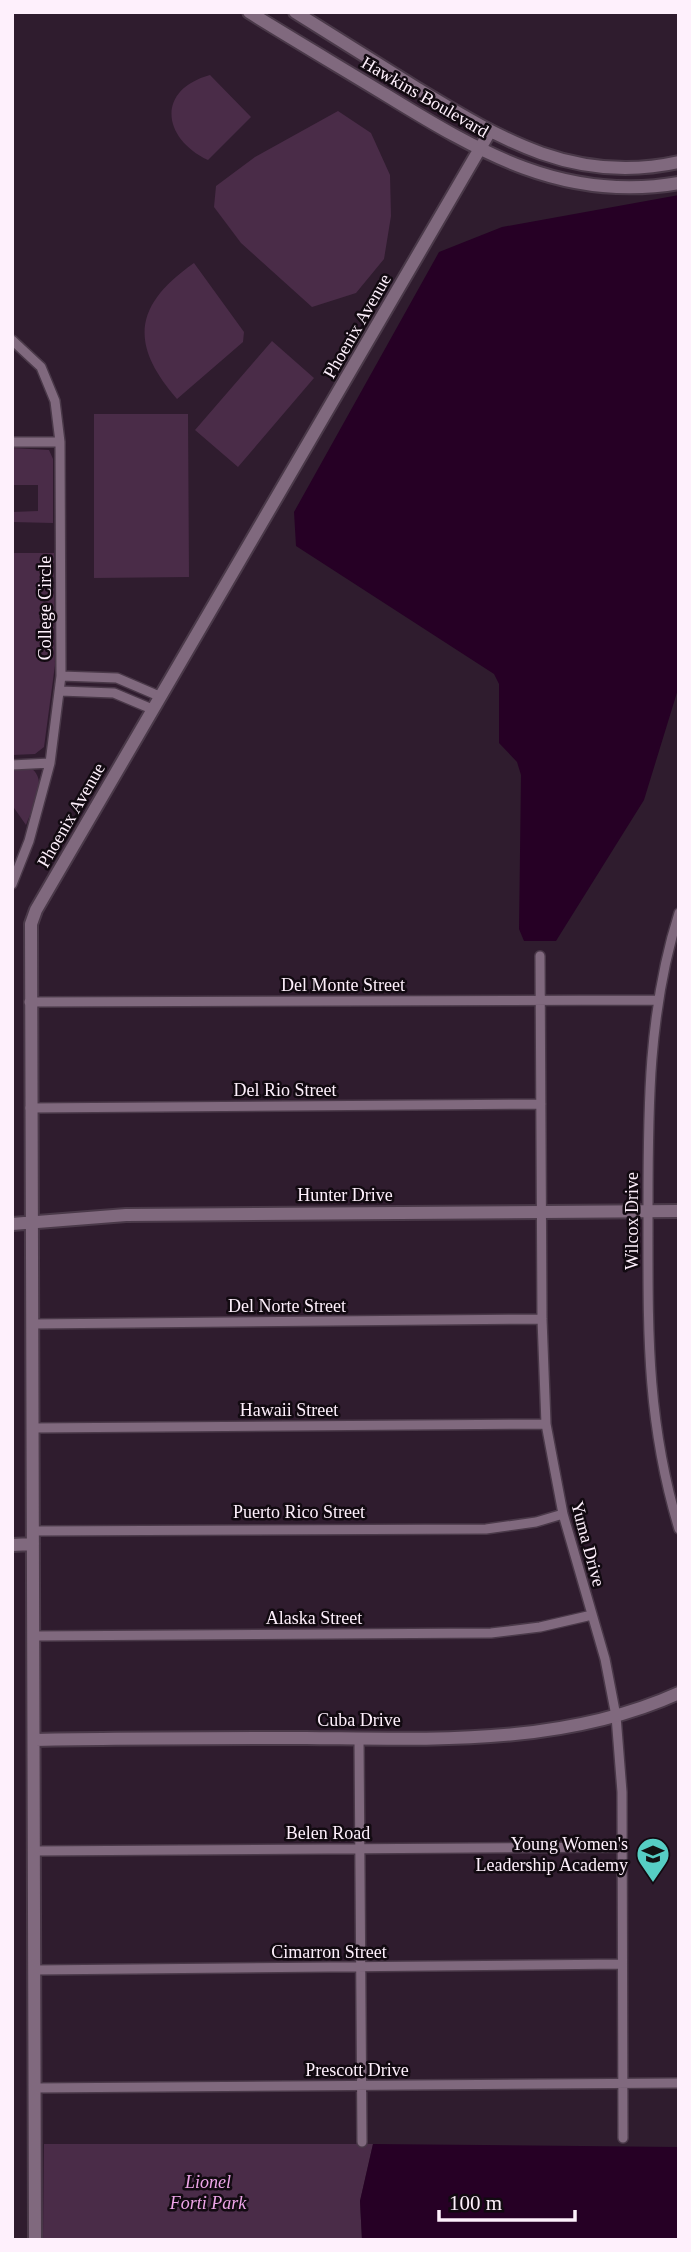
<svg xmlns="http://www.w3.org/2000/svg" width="691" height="2252" viewBox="0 0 691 2252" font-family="Georgia,serif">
<rect width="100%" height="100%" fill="#2f1c2e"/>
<path fill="#4a2c48" d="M210 75 251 117 208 160C162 138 156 90 210 75Z
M338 111 371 133 390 175 391 216 384 259 356 293 312 307 241 243 214 207 216 186 255 157Z
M194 263 244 332 243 342 177 399C129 344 134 305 194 263Z
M272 341 314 378 238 467 195 430Z
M94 414H188L189 577 94 578Z
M12 448 49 450 53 459V523L12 522V512L38 511V485H12Z
M12 553H54L55 665 44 747 35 754 12 755Z
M31 768C49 781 32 808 26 825L12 805V769Z
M44 2144H373L360 2201 362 2240H43Z"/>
<path fill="#260025" d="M679 195V686L644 800 556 941H524L519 929 521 775 517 762 499 743V684L494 674 296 546 294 512 439 252 502 227Z
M373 2144 679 2147V2240H362L360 2201Z"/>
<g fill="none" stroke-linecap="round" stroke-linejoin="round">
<defs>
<path id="street" d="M12 340 41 367 55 401 60 442 61 676 50 763 29 841 12 884
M12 442H60
M61 676 117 678 159 696
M60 691 114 693 152 709
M12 765 50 763
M679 913C647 1013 648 1114 648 1218 648 1330 646 1420 679 1529
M540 956 542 1319 546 1424 563 1514 605 1659 616 1716 622 1792 623 2138
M29 1002 658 1000
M30 1108 541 1104
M32 1324 542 1319
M33 1428 546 1424
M34 1531 486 1529 536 1522 563 1514
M35 1636 491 1633 540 1627 592 1615
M359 1739 362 2142
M35 1851 622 1847
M36 1970 622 1964
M35 2088 679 2083"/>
<path id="secondary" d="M249 12C294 40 340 67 386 95 479 152 564 203 679 183
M295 12C336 38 377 63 418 89 502 140 576 185 679 162
M12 1224 126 1215 679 1211
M12 1545 33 1544
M35 1740C125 1738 216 1738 306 1738 431 1739 562 1746 679 1693
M35 2240 31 924 36 910 489 133"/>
</defs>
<use href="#street" stroke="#4a3949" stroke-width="12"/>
<use href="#secondary" stroke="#4a3949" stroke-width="16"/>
<use href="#street" stroke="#80697e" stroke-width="9"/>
<use href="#secondary" stroke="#80697e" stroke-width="12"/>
</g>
<defs>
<symbol id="school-pin" viewBox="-11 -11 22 30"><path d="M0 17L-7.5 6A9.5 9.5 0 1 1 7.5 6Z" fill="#56cec4" stroke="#120a11"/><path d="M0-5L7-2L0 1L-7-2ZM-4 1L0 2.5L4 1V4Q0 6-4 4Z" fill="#111"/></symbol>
</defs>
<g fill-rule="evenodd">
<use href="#school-pin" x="634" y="1835" width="38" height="52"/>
</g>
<g text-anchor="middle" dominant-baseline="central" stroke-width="5" stroke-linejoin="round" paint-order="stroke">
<g font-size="18" fill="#fef0fc" stroke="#120a11">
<text transform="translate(425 97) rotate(30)">Hawkins Boulevard</text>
<text transform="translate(357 326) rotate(-60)">Phoenix Avenue</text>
<text transform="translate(45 608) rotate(-90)">College Circle</text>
<text transform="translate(71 815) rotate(-60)">Phoenix Avenue</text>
<text x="343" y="985">Del Monte Street</text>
<text x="285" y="1090">Del Rio Street</text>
<text x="345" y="1195">Hunter Drive</text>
<text transform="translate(632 1221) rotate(-90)">Wilcox Drive</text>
<text x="287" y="1306">Del Norte Street</text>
<text x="289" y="1410">Hawaii Street</text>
<text x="299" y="1512">Puerto Rico Street</text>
<text transform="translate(588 1544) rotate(75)">Yuma Drive</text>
<text x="314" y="1618">Alaska Street</text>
<text x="359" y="1720">Cuba Drive</text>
<text x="328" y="1833">Belen Road</text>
<text x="329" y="1952">Cimarron Street</text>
<text x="357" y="2070">Prescott Drive</text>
</g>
<g font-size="18" fill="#fef0fc" stroke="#120a11" text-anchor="end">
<text x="628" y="1844">Young Women's<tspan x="628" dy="21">Leadership Academy</tspan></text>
</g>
<g font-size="18" font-style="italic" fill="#eea5e8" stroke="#120a11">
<text x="208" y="2182">Lionel<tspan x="208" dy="21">Forti Park</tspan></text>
</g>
</g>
<rect width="691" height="2252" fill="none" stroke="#fef0fc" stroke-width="28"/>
<path d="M439 2210v10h136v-10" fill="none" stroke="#fef0fc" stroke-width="3.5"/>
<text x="449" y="2210" font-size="21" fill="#fef0fc" stroke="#120a11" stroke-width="5" paint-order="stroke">100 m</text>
</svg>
